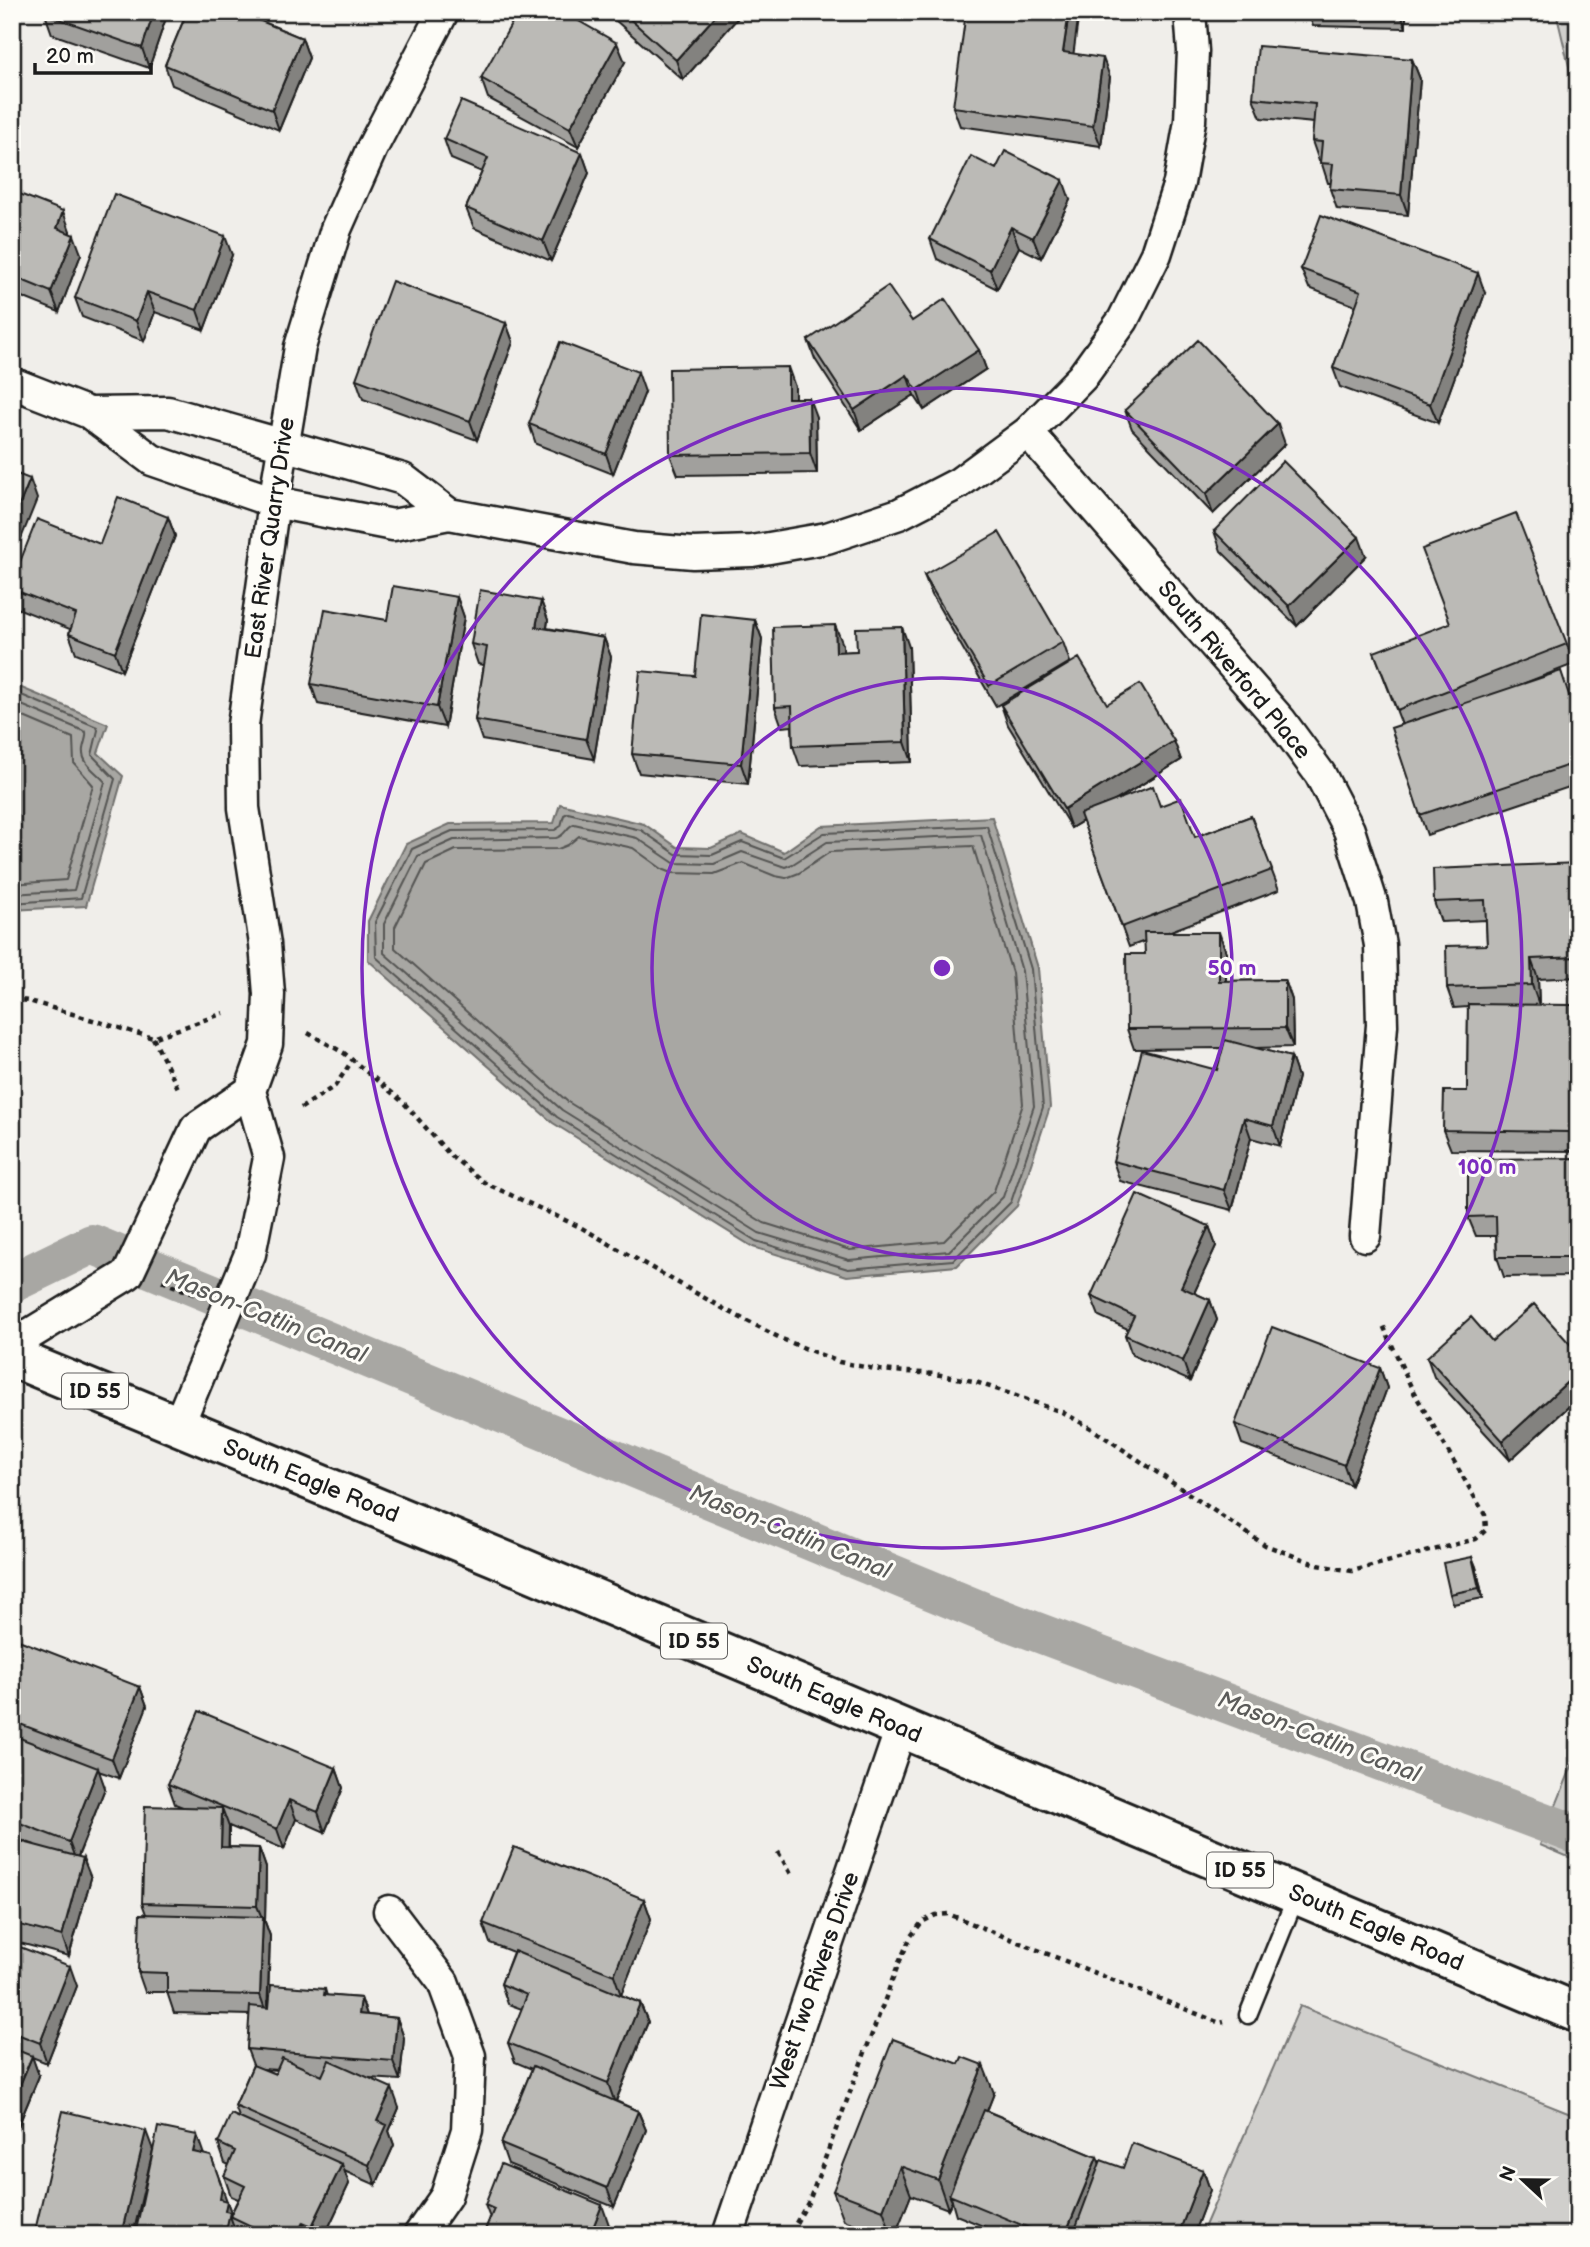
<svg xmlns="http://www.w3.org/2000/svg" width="1590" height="2247" viewBox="0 0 1590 2247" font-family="'Balsamiq Sans',sans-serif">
<rect width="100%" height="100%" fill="#f0eeea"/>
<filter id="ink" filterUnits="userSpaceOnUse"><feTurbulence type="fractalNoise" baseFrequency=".0143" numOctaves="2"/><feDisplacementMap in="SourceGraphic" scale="14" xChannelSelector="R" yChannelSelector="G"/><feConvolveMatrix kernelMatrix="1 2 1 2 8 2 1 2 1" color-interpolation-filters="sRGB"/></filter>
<g filter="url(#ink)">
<path fill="#d0cfcc" stroke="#767674" stroke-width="2" d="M1556 12H1578V104Z
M1578 1751V1861L1540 1845Z
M1300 2006 1578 2117V2235H1201Z"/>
<path fill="#a8a7a3" stroke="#706f6d" stroke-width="2" d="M12 684 108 724 98 753 123 776 86 906 12 910Z
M560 804 644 824 677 847 711 848 742 834 784 852 821 826 992 817 1038 968 1050 1107 1017 1206 957 1266 847 1276 753 1247 553 1123 368 960V921L406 844 450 824 554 823Z"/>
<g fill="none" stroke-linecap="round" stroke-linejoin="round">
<path stroke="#545452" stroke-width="2" d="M12 691 97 727 98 730 92 755 115 779 81 898 12 903
M12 701 86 732C87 738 84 742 83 749 81 764 97 772 105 782L74 890 12 894
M12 712 73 738 74 763 93 785 66 880 12 884
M568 813 641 830 676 854 712 855 742 842 784 858 824 833 987 826 1031 969 1043 1107 1011 1202 953 1260 848 1269 756 1241 557 1117 376 957 375 922 412 849 452 831 555 830 561 826 564 815Z
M574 824 637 838 674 863 714 864 742 852 785 867 793 864 827 842 981 835 1022 971 1034 1106 1003 1197 949 1251 849 1260 759 1233 562 1110 384 953V924L418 856 454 840 556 838C565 836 567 826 574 824Z
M579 836 633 848 662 869 672 873 714 874 743 863 775 876 786 878 799 873 830 852 973 846 1012 973 1023 1104 994 1191 944 1241 850 1250 764 1223 568 1102 395 948V927L426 864 456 850 558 849 568 845Z"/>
<path stroke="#a8a7a3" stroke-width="40" d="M12 1283 92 1244 986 1613 1578 1835"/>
<defs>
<path id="lane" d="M1248 2015 1297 1894"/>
<path id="street" d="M12 383 89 413
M1028 432 1281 721 1320 774 1349 830 1372 902 1380 945 1382 1025 1365 1236
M449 514 403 479 168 412 89 413 152 460 274 502 393 525 449 514 634 548 693 553 752 551 827 538 899 514 959 483 1028 432 1082 377 1123 320 1156 254 1179 183 1190 121 1193 51 1190 12
M250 1091 267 1044 269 994 265 944 244 808 243 725 274 502 300 347 336 229 372 148 443 12
M12 1345 128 1274 196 1128 250 1091 269 1158 250 1254 178 1426
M389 1911 443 1982 470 2056 467 2130 446 2196 419 2235
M728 2235 901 1728"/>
<path id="highway" d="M12 1357 496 1557 1578 2013"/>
</defs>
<use href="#lane" stroke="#1c1c1c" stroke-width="21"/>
<use href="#street" stroke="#1c1c1c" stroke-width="35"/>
<use href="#highway" stroke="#1c1c1c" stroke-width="44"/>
<path stroke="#1c1c1c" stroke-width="4.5" stroke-dasharray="5 5" stroke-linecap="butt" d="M12 999 29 1001 153 1038 224 1013
M308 1033 344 1053 403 1102 450 1155 485 1183 580 1227 724 1309 782 1339 839 1362 880 1370 935 1374 973 1381 1062 1412 1091 1428 1265 1545 1318 1565 1352 1571 1476 1539 1486 1530 1485 1515 1412 1389 1382 1323
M153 1038 179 1090
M301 1108 335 1086 352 1061
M162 1281 196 1295
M778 1852 791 1874
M796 2223 809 2201 898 1965 911 1936 922 1922 936 1915 948 1914 1220 2023 1224 2022"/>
<use href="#lane" stroke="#fdfcf7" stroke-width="16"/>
<use href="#street" stroke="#fdfcf7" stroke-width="30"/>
<use href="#highway" stroke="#fdfcf7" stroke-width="38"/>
</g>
<path fill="#a1a09d" stroke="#1c1c1c" stroke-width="2" fill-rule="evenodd" d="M46 12H168L149 68 52 34 45 14Z
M187 12H262L259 20 302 38 309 58 279 130 172 85 165 65Z
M606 12H743L683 80Z
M1308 12H1406V28L1313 26Z
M1073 54 1110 77 1101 146 960 126 953 107Z
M1412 59 1420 79 1408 215 1337 209 1330 189 1331 183H1328L1321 161H1319L1312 141 1314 123 1261 118 1253 98Z
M625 62 578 147 488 98 481 78Z
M444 139 582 153 589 173 551 261 474 228 466 208 482 172 451 159Z
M996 169 1070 200 1041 258 1019 247 997 289 937 259 930 239Z
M12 191 70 231V233L81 254 59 312 12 293Z
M232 255 204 330 155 312 144 341 82 317 75 298Z
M1301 269 1485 293 1438 423 1340 387 1333 368 1356 306 1309 288Z
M912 321 979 350 986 369 924 410 914 395 861 430 815 359 808 340Z
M506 323 513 342 477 440 363 399 356 379Z
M795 387V398L816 417 817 473 678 475 670 455Z
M645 392 613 474 536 444 529 424Z
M1125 410 1285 444 1213 514 1132 429Z
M168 517 175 536 122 671 76 653 69 634 70 629 17 608 12 595V582L100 544Z
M1214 531 1366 556 1297 626 1221 551Z
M924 575 1063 642 1070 662 996 706 932 595Z
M457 597 464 617 445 727 318 704 311 684 387 620Z
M541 601 548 620 547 628 604 638 611 657 594 759 482 740 475 720 484 665 478 664 471 644Z
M755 620 762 639 748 784 639 773 632 754 695 676Z
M1567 644 1574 664 1522 684 1568 691 1578 720V784L1427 835 1420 815 1402 725 1374 652Z
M843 645V652L909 647 912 762 800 766 793 746 792 726 782 727 775 707Z
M1107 704 1174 741 1181 760 1117 800 1160 806 1195 837 1251 816 1279 890 1168 932 1226 952V981L1285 980 1292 1000 1293 1047 1255 1048 1291 1057 1298 1077 1280 1146 1251 1138 1232 1210 1120 1181 1113 1161 1217 1070 1223 1048 1134 1049 1127 1029 1145 954V941L1129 947 1083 821 1071 828 1008 725 1001 705Z
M1578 863V977L1538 979 1539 1004 1578 1020V1151L1451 1150 1443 1130 1467 1091 1468 1007 1454 1008 1447 988 1487 945 1486 920 1441 922 1434 902Z
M1578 1158V1276L1504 1277 1497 1257 1496 1236H1476L1468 1217Z
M1209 1226 1216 1246 1194 1293 1210 1300 1217 1320 1190 1381 1132 1355 1125 1335 1128 1329 1099 1316 1091 1296Z
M1492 1341 1578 1353V1398L1510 1460 1434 1377 1427 1357Z
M1380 1368 1387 1388 1351 1485 1242 1444 1235 1424Z
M1472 1557 1476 1567 1483 1598 1453 1604 1450 1594Z
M12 1648 140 1687 147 1706 119 1778 98 1771 105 1788 78 1857 91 1878 69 1956 12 1941V1839L35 1845 12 1837Z
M336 1768 343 1788 325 1832 296 1819 284 1849 229 1826V1847L259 1848 266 1868 265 1922 270 1936 268 2008 325 1989 327 1996 361 1998 367 2015 397 2018 404 2038 400 2080 368 2078 399 2108 389 2131 394 2145 376 2185 344 2171 349 2184 325 2235H135L204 2155 229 2207 231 2214 238 2199 231 2196 224 2176 229 2165 225 2163 218 2143 239 2117 235 2106 253 2065 247 2049 250 2015 174 2013 167 1992H145L138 1972 146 1914 142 1903 183 1807 175 1804 168 1784ZM263 2069 277 2070 275 2074Z
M644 1899 651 1919 621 1995 640 2003 648 2022 616 2101 638 2111 646 2130 614 2207 508 2164 501 2144 532 2069 515 2062 508 2043 522 2009 508 2004 501 1984 513 1952 490 1943 483 1923Z
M12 1944 77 1986 47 2063 32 2057 39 2076 12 2141Z
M994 2093 987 2111 1097 2157 1100 2163 1123 2168 1203 2170 1210 2190 1193 2235H1005L956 2215 952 2201 948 2209 911 2195 895 2235H883L844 2220 833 2191Z
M485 2205 609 2225 605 2235H483L490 2218Z"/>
<path fill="#83827f" stroke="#1c1c1c" stroke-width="2" d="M154 12H168L149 68 142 48Z
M247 12H262L253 34 246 15Z
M719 12H743L683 80 676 60Z
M1069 12H1079L1071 72 1063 52Z
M1400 12H1406V28Z
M302 38 309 58 279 130 272 110Z
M617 43 625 62 578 147 570 128Z
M1103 58 1110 77 1101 146 1093 126Z
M1412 59 1420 79 1408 215 1401 195Z
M582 153 589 173 551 261 543 241Z
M1063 180 1070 200 1041 258 1033 238Z
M63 211 70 231 64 248 57 228Z
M1011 227 1019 247 997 289 990 270Z
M74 235 81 254 59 312 51 292Z
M225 236 232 255 204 330 197 310Z
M1478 273 1485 293 1438 423 1430 404Z
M147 292 155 312 144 341 136 321Z
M506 323 513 342 477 440 470 421Z
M979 350 986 369 924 410 917 390Z
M788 367 795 387V418L788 398Z
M638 372 645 392 613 474 606 454Z
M907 375 914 395 861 430 854 410Z
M809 398 816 417 817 473 810 453Z
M1278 424 1285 444 1213 514 1206 494Z
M30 479 37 499 12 561V523Z
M168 517 175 536 122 671 115 652Z
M1359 537 1366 556 1297 626 1289 606Z
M457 597 464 617 445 727 437 707Z
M541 601 548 620 544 646 536 627Z
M755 620 762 639 748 784 741 764Z
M835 625 843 645 844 672 836 652Z
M902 627 909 647 912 762 905 742Z
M604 638 611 657 594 759 586 739Z
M1174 741 1181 760 1071 828 1064 809Z
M1219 932 1226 952V1000L1219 981Z
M1531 959 1538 979 1539 1005 1532 985Z
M1285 980 1292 1000 1293 1047 1285 1028Z
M1572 1005 1578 1020V1150L1571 1132Z
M1291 1057 1298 1077 1280 1146 1273 1126Z
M1244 1118 1251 1138 1232 1210 1224 1190Z
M1209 1226 1216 1246 1188 1306 1181 1287Z
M1210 1300 1217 1320 1190 1381 1183 1361Z
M1380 1368 1387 1388 1351 1485 1344 1465Z
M1578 1372V1398L1510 1460 1503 1441Z
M1472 1557 1476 1567 1483 1598 1479 1588Z
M140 1687 147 1706 119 1778 112 1759Z
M98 1768 105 1788 76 1861 69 1842Z
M336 1768 343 1788 325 1832 318 1812Z
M289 1800 296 1819 284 1849 277 1829Z
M222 1808 229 1827 228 1867 221 1847Z
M259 1848 266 1868 265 1922 270 1936 267 2015 260 1995 263 1920 257 1906Z
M83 1858 91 1878 69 1956 62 1936Z
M644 1899 651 1919 621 1995 614 1975Z
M70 1966 77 1986 47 2063 40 2043Z
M361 1998 368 2018 359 2014Z
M640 2003 648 2022 615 2103 608 2083Z
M397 2018 404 2038 400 2080 393 2061Z
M32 2056 39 2076 12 2141V2104Z
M983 2065 994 2093 953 2197 949 2195 952 2201 948 2209 938 2180Z
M392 2088 399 2108 389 2131 394 2145 376 2185 369 2165 377 2121Z
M638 2111 646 2130 614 2207 607 2188Z
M146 2131 153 2150 133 2235H121Z
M197 2135 204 2155 193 2152Z
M211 2156 229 2207 233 2217 230 2216 237 2235H225L220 2199Z
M1097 2157 1105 2177 1081 2235H1065Z
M342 2164 349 2184 325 2235H315L312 2226Z
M900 2166 911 2195 895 2235H892L883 2210Z
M1203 2170 1210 2190 1193 2235H1178Z
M602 2205 609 2225 605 2235H590Z
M303 2222 308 2235H297Z"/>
<path fill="#bbbab6" stroke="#1c1c1c" stroke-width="2" d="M46 12H154L142 48 45 14Z
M187 12H247L246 15 302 38 272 110 165 65Z
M518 12H563L617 43 570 128 481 78Z
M622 12H719L676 60Z
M966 12H1069L1063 52 1103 58 1093 126 953 107Z
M1258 46 1412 59 1401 195 1330 189 1333 164 1320 163 1322 142 1312 141 1315 104 1253 98Z
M461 101 582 153 543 241 466 208 488 158 444 139Z
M1005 151 1063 180 1033 238 1011 227 990 270 930 239 971 156 996 169Z
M12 191 63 211 57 228 74 235 51 292 12 276Z
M114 194 225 236 197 310 147 292 136 321 75 298Z
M1321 215 1478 273 1430 404 1333 368 1361 291 1301 269Z
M392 281 506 323 470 421 356 379Z
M888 286 912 321 945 299 979 350 917 390 907 375 854 410 808 340Z
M1198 340 1278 424 1206 494 1125 410Z
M560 342 638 372 606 454 529 424Z
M788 367V398H809L810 453 670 455 669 369Z
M1283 461 1359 537 1289 606 1214 531Z
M12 472 30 479 12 523Z
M118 497 168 517 115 652 69 634 76 614 12 589V582L37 519 100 544Z
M1516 513 1567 644 1397 710 1374 652 1450 623 1422 549Z
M999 532 1063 642 989 686 924 575Z
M393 586 457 597 437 707 311 684 325 609 387 620Z
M480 590 541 601 536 627 604 638 586 739 475 720 487 647 471 644Z
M701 614 755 620 741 764 632 754 640 671 695 676Z
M835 625 836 652 857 651 856 628 902 627 905 742 793 746 792 706 775 707 773 627Z
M1079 658 1107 704 1140 684 1174 741 1064 809 1001 705Z
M1561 671 1578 722V762L1420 815 1391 728Z
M1153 786 1160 806 1181 798 1195 837 1251 816 1272 870 1122 927 1080 814Z
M1578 863V957L1531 959 1532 985 1447 988 1446 946 1487 945 1485 900 1434 902 1433 869Z
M1144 932H1219V981L1285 980V1028L1127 1029 1126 954H1145Z
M1468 1004 1572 1005 1571 1132 1443 1130 1444 1091H1467Z
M1225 1040 1291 1057 1273 1126 1244 1118 1224 1190 1113 1161 1142 1050 1217 1070Z
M1578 1158V1257H1497L1496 1216 1468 1217V1159Z
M1137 1194 1209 1226 1181 1287 1210 1300 1183 1361 1125 1335 1134 1316 1091 1296Z
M1534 1304 1578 1353V1372L1503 1441 1427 1357 1471 1317 1492 1341Z
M1272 1327 1380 1368 1344 1465 1235 1424Z
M1472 1557 1479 1588 1450 1594 1443 1563Z
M16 1639 140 1687 112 1759 12 1721V1648Z
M199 1711 336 1768 318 1812 289 1800 277 1829 168 1784Z
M12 1735 98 1768 69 1842 12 1820Z
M145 1806 222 1808 221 1847 259 1848 257 1906 142 1903Z
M12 1839 83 1858 62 1936 12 1923Z
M514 1847 644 1899 614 1975 483 1923Z
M140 1914 263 1917 260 1995 167 1993V1973L138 1972Z
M12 1944 70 1966 40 2043 12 2032Z
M514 1951 640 2003 608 2083 508 2043 527 1995 501 1984Z
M271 1985 325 1989 324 1995 361 1998 359 2014 397 2018 393 2061 247 2049 250 2006 269 2008Z
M893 2039 959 2064 962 2057 983 2065 938 2180 900 2166 883 2210 833 2191Z
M12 2048 32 2056 12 2104Z
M282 2058 322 2076 329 2060 392 2088 377 2121 387 2125 369 2165 235 2106 253 2065 275 2074Z
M533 2066 638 2111 607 2188 501 2144Z
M984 2110 1097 2157 1065 2235H1046L949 2195Z
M63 2111 146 2131 121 2235H34Z
M231 2114 342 2164 312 2226 303 2222 297 2235H270L230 2216 245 2186 224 2176 235 2151 218 2143Z
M158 2127 197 2135 193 2152 211 2156 222 2187 220 2199 227 2201 225 2211 230 2212 225 2235H135Z
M1132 2143 1203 2170 1178 2235H1073L1101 2160 1123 2168Z
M501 2164 602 2205 590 2235H483L494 2209 485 2205Z"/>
</g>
<g fill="none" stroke="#7b2cbf" stroke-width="3.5">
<circle cx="942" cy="968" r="290"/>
<circle cx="942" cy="968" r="580"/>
</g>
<g text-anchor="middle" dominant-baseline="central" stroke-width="6" stroke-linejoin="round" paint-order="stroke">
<g fill="#fdfcf7" stroke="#605f5e" stroke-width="2">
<rect x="62" y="1373.5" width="66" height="35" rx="5"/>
<rect x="661" y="1623.5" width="66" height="35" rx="5"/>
<rect x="1207" y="1852.5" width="66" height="35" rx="5"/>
</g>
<g font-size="21" font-weight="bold" fill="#1c1c1c">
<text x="95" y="1391">ID 55</text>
<text x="694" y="1641">ID 55</text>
<text x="1240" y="1870">ID 55</text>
</g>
<g font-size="23" fill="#1c1c1c" stroke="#fdfcf7">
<text transform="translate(270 538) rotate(-82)">East River Quarry Drive</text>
<text transform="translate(1234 670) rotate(50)">South Riverford Place</text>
<text transform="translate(311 1481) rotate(22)">South Eagle Road</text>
<text transform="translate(834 1700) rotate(23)">South Eagle Road</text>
<text transform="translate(1376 1928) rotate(23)">South Eagle Road</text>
<text transform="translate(815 1981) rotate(-71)">West Two Rivers Drive</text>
</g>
<g font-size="24" font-style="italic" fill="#5b5b59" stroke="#fdfcf7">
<text transform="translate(266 1316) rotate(22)">Mason-Catlin Canal</text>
<text transform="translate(790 1532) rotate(22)">Mason-Catlin Canal</text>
<text transform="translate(1319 1737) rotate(21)">Mason-Catlin Canal</text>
</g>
</g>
<circle cx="942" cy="968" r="10" fill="#7b2cbf" stroke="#fdfcf7" stroke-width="3.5"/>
<g font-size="21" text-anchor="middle" font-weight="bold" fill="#7b2cbf" stroke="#fdfcf7" stroke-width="6" stroke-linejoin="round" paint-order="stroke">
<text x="1232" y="975">50 m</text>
<text x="1487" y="1174">100 m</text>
</g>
<rect width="1590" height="2247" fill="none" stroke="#fdfcf7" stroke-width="42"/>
<rect x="21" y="21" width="1548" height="2205" fill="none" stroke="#1c1c1c" stroke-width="2.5" filter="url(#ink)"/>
<g transform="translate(1523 2180) rotate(292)" stroke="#fdfcf7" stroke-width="5" paint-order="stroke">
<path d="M0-5L12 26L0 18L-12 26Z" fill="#1c1c1c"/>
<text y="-10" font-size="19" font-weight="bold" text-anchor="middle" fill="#1c1c1c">N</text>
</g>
<path d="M35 63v10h116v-10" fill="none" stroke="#1c1c1c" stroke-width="3.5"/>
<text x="46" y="63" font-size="21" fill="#1c1c1c" stroke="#fdfcf7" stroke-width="5" paint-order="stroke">20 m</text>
</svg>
